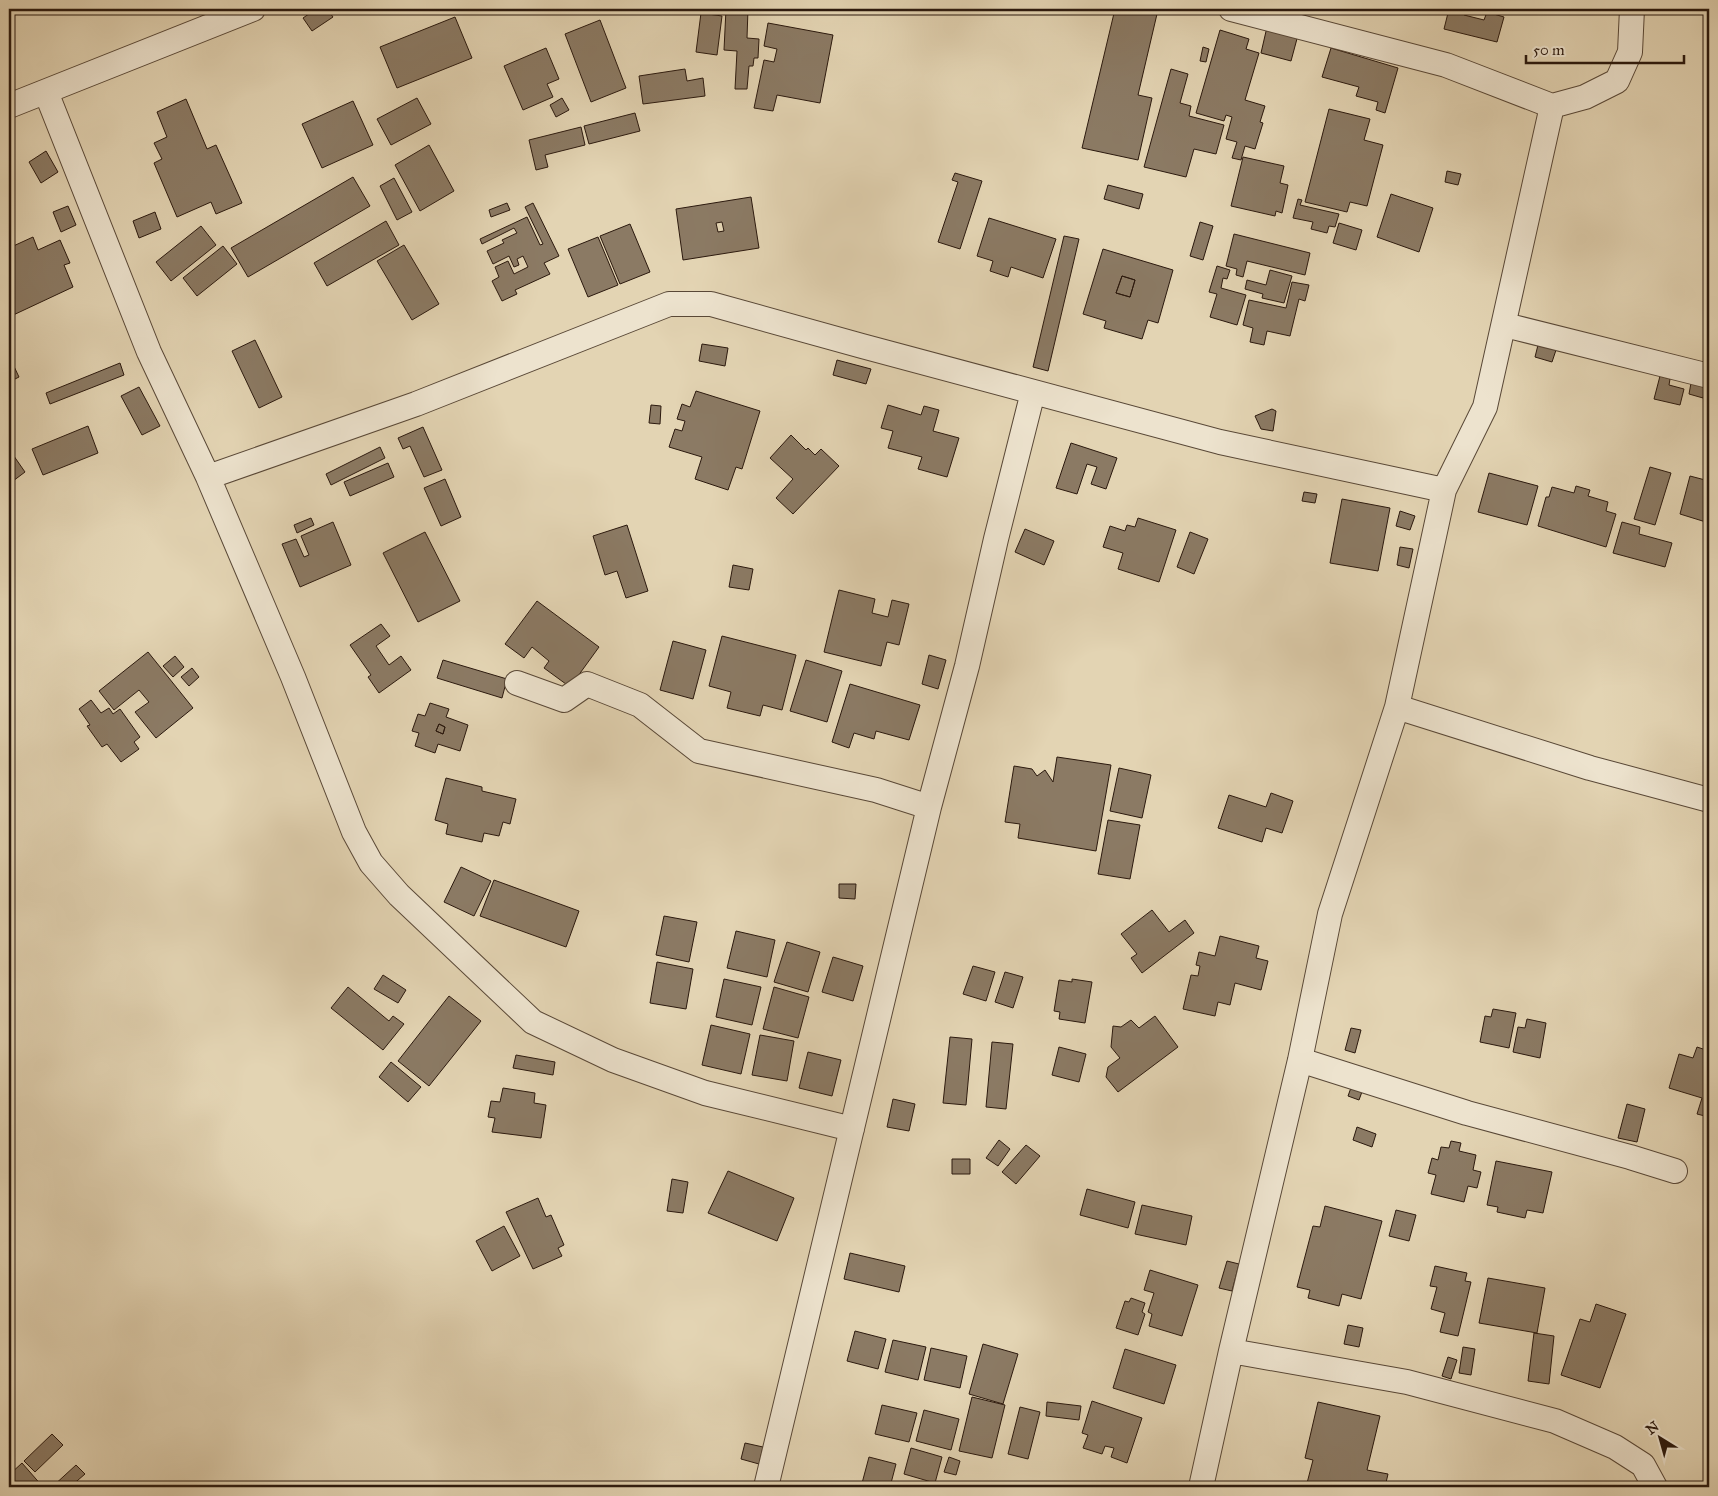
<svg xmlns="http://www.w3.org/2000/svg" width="1718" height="1496" viewBox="0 0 1718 1496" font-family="'IM FELL Great Primer',serif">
<rect width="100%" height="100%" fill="#e3d4b3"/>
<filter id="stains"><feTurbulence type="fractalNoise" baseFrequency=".004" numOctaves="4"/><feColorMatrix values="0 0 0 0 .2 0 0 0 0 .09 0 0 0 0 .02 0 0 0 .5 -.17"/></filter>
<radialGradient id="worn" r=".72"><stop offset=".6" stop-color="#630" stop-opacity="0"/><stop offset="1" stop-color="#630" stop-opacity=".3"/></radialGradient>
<path fill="#8b7a64" stroke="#2b190e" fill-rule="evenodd" d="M316 9H327L333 17 312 31 303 18Z
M726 9H748L747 38 759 39 758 58H754L753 66H749L747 89H735L737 51 724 50Z
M1115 9H1135L1157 14 1138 95 1152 98 1138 160 1082 148Z
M1449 9H1466L1464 15 1484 20 1487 12 1504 17 1497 42 1444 29Z
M701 13 722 16 717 55 696 52Z
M455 17 472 58 397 88 380 47Z
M600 20 626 88 591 102 565 34Z
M768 23 833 35 820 103 777 95 773 111 754 108 764 60 774 62 777 49 764 46Z
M1267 27 1298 35 1291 61 1261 53Z
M1220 30 1249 39 1246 49 1259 53 1245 100 1265 106 1260 122 1263 123 1255 149 1245 146 1241 160 1232 158 1237 142 1226 139 1232 117 1226 115 1224 121 1196 113Z
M1203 47 1209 49 1206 62 1200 61Z
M546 48 559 79 547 84 553 97 523 110 504 66Z
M1331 48 1398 68 1385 113 1376 110 1378 102 1356 96 1359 87 1322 77Z
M685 69 687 81 703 78 705 96 643 104 639 76Z
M1171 69 1188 74 1180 103 1191 106 1189 116 1224 125 1216 154 1194 149 1186 177 1144 167Z
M417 98 431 124 391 145 377 119Z
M562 98 569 110 556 117 550 105Z
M186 99 207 149 216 145 242 203 216 214 211 202 177 217 154 163 162 159 154 143 167 137 157 112Z
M353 101 373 145 322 168 302 124Z
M1329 109 1370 119 1364 140 1383 145 1367 206 1350 202 1347 212 1305 202Z
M635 113 640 131 589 144 584 126Z
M581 127 585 145 545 155 548 167 536 170 529 140Z
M429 145 454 191 420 211 395 165Z
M46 151 58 172 41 183 29 162Z
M1243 157 1284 166 1280 183 1288 185 1282 213 1276 211 1275 216 1231 206Z
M1447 171 1461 174 1458 185 1445 182Z
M955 173 982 181 960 249 938 242 958 182 952 180Z
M353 177 370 206 248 277 231 248Z
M394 178 412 212 397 220 380 186Z
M1108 185 1143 194 1139 209 1104 199Z
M1391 194 1433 208 1419 252 1377 237Z
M751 197 759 248 683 260 676 209Z
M1298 199 1302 200 1300 205 1339 214 1335 227 1329 226 1327 233 1311 229 1313 222 1293 218Z
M507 203 510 210 491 217 489 210Z
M533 203 559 256 544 263 550 274 515 290 517 294 502 301 492 281 499 277 495 267 508 261 514 274 528 267 523 256 517 259 519 265 514 267 509 256 493 264 487 251 504 243 502 240 517 233 514 228 482 244 480 239 527 217 540 245 543 244 525 207Z
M68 206 76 225 61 232 53 212Z
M155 212 161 229 139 238 133 221Z
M989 218 1056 239 1043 278 1011 267 1008 277 990 271 993 261 977 256Z
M386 221 399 245 327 286 314 263Z
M722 222 724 231 718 232 716 223Z
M1200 222 1213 226 1203 260 1190 256Z
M1339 223 1362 230 1356 250 1333 243Z
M630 224 650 272 620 284 600 236Z
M201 226 216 245 171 281 156 262Z
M1234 234 1310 253 1305 275 1247 261 1243 277 1236 275 1237 269 1226 266Z
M1064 236 1079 239 1048 371 1033 367Z
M33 237 38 250 60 240 70 263 64 265 73 287 9 317V261L10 260 9 248Z
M598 237 618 285 588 297 568 249Z
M404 245 439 304 412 320 377 261Z
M223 246 237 264 197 296 183 278Z
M1103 249 1173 270 1158 323 1148 320 1142 339 1104 328 1106 321 1083 314ZM1122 276 1135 280 1130 297 1116 293Z
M1217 266 1230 270 1227 279 1223 278 1221 288 1246 295 1237 325 1210 317 1217 294 1209 292Z
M1270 270 1292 276 1284 303 1262 298 1263 294 1245 289 1247 280 1266 285Z
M1122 276 1135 280 1130 297 1116 293Z
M1292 282 1309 285 1305 301 1299 299 1290 336 1267 331 1264 345 1250 342 1253 328 1243 325 1249 300 1286 308Z
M255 340 282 397 259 408 232 351Z
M702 344 728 348 725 366 699 361Z
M1538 345 1556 350 1552 362 1535 357Z
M11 360 19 377 9 382V361Z
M837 360 871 369 866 384 833 375Z
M120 363 124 375 50 404 46 393Z
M1660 376 1670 379 1669 385 1684 389 1680 405 1654 399Z
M1691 383 1706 387 1703 398 1689 394Z
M139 387 160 426 142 435 121 396Z
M696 391 760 411 742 469 736 467 728 490 695 479 702 457 669 447 675 429 682 431 685 421 677 419 682 404 690 407Z
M651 405 661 406 660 424 649 423Z
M888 405 921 415 924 406 939 410 933 431 959 438 947 477 918 469 922 457 888 448 893 431 881 428Z
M1272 409 1276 411 1273 431 1261 429 1255 416Z
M88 426 98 453 43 475 32 449Z
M423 427 442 470 424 477 410 446 403 449 398 438Z
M791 435 806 450 808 448 815 455 821 449 839 466 793 514 776 498 793 479 770 458Z
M1071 443 1117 458 1106 489 1091 484 1097 467 1087 464 1077 494 1056 488Z
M380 447 385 458 331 485 326 474Z
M9 449 25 472 9 484Z
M388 463 394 477 350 496 344 482Z
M1650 467 1671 473 1655 525 1634 519Z
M1489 473 1538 486 1527 525 1478 512Z
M1690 476 1709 481V523L1680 514Z
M445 479 461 517 441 526 424 488Z
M1576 486 1590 490 1588 496 1608 502 1606 511 1616 514 1606 547 1538 526 1546 497H1549L1552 487 1574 493Z
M1304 492 1317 494 1315 503 1302 501Z
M1342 499 1390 508 1378 571 1330 563Z
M1400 511 1415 516 1410 530 1396 526Z
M311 518 314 525 297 533 294 525Z
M1138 518 1176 530 1159 582 1118 569 1123 553 1103 547 1110 526 1125 531 1127 525 1135 527Z
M333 522 351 565 300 587 282 544 296 539 304 557 309 555 301 536Z
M1622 522 1640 527 1639 534 1672 543 1665 567 1613 553Z
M627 525 648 591 626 598 617 571 605 575 593 536Z
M1025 529 1054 541 1044 565 1015 552Z
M425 532 460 601 418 622 383 553Z
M1190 532 1208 539 1194 574 1177 567Z
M1400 547 1413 549 1409 568 1397 565Z
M733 565 753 569 749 590 729 587Z
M839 590 875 599 872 613 888 617 892 600 909 604 899 645 887 642 881 666 824 652Z
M537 601 599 647 570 687 544 668 549 661 532 647 524 658 505 644Z
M381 624 390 636 376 646 389 665 401 656 411 670 379 693 368 677 371 675 350 645Z
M722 636 796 655 782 710 763 705 760 716 727 708 731 692 709 686Z
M673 641 706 650 693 699 660 690Z
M148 652 193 708 156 738 135 712 149 702 139 690 114 710 99 691Z
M929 655 946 660 938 689 922 684Z
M175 656 184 667 173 677 163 666Z
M443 660 507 679 502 698 437 678Z
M806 660 842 671 827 722 790 711Z
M192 668 199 677 189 686 181 677Z
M850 684 920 705 909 740 876 731 874 739 854 733 849 748 832 742Z
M91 700 101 713 109 708 113 714 120 709 140 737 134 742 139 749 121 762 107 744 102 747 87 726 90 725 79 709Z
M430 703 449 709 446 717 468 725 460 751 438 744 435 753 415 746 419 733 412 731 418 714 425 716ZM439 724 445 727 443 734 436 731Z
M439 724 445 727 443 734 436 731Z
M1709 754V777L1704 776Z
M1057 757 1111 765 1096 851 1018 838 1020 824 1005 822 1014 766 1032 769 1037 776 1045 770 1053 782Z
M1119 768 1151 775 1142 818 1110 811Z
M446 778 482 787V791L516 799 510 824 503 822 499 836 484 833 482 842 446 834 448 824 435 820Z
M1271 793 1293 801 1282 833 1266 828 1262 842 1218 828 1229 795 1266 807Z
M1108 820 1140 825 1130 879 1098 874Z
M461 867 491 881 474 916 444 902Z
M494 880 579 911 566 947 480 916Z
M839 884H856L855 899 839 898Z
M1152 910 1169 932 1185 920 1194 933 1142 973 1131 958 1137 954 1121 934Z
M664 916 697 922 689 962 656 955Z
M736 931 775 940 767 977 727 968Z
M1220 936 1259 946 1256 958 1268 961 1261 990 1235 983 1230 1005 1218 1002 1215 1016 1183 1009 1191 975 1198 976 1200 966 1196 965 1199 952 1215 956Z
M787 942 820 952 808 992 774 982Z
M833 957 863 966 853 1001 822 992Z
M657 962 693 969 686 1009 650 1003Z
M973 966 995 972 986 1001 963 994Z
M1005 972 1023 977 1013 1008 995 1002Z
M383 975 406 990 398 1003 374 989Z
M724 979 761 987 752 1025 716 1017Z
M1072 979 1092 982 1085 1023 1059 1019 1060 1012 1054 1011 1059 980 1072 982Z
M348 987 389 1021 393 1016 404 1024 383 1050 331 1008Z
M774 987 809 997 798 1038 763 1029Z
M449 996 481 1021 429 1086 398 1061Z
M1493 1009 1516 1013 1509 1048 1480 1042 1485 1016 1491 1017Z
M1155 1016 1178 1047 1118 1092 1106 1077 1108 1067 1120 1058 1111 1047 1113 1026 1121 1027 1131 1020 1139 1028Z
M1527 1019 1546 1023 1540 1058 1513 1052 1518 1027 1525 1028Z
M711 1025 750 1034 741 1074 702 1065Z
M1351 1028 1361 1030 1355 1053 1345 1050Z
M760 1035 794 1041 787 1081 752 1075Z
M950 1037 972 1039 966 1105 943 1103Z
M992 1042 1013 1044 1006 1109 986 1107Z
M1059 1047 1086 1054 1079 1082 1052 1075Z
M1697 1047 1709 1051V1117L1697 1114 1702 1098 1669 1088 1679 1054 1693 1058Z
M808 1052 841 1060 832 1096 799 1088Z
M516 1055 555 1062 553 1075 513 1068Z
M391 1062 421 1087 408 1102 379 1077Z
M1352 1085 1363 1089 1359 1100 1348 1096Z
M503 1088 535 1093 534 1103 546 1105 541 1138 492 1132 495 1118 488 1117 491 1101 500 1102Z
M893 1099 915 1104 909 1131 887 1127Z
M1627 1104 1645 1109 1637 1142 1618 1138Z
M1357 1127 1376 1134 1372 1147 1353 1140Z
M999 1140 1010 1149 998 1166 986 1158Z
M1451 1141 1461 1143 1459 1151 1476 1155 1473 1170 1481 1172 1477 1188 1468 1186 1464 1202 1431 1194 1436 1175 1428 1173 1432 1158 1438 1160 1441 1147 1449 1148Z
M1026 1145 1040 1156 1016 1184 1002 1172Z
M952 1159H970V1174H952Z
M1496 1161 1552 1172 1543 1213 1527 1210 1525 1218 1497 1212 1498 1207 1487 1205Z
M728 1171 794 1198 777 1241 708 1213Z
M672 1179 688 1182 683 1213 667 1211Z
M1087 1189 1135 1202 1128 1228 1080 1215Z
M538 1198 546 1217 551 1215 564 1245 558 1248 562 1256 533 1269 506 1212Z
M1142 1205 1192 1216 1186 1245 1135 1234Z
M1325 1206 1382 1221 1361 1299 1342 1294 1339 1306 1308 1298 1310 1290 1297 1287 1313 1226 1320 1227Z
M1396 1210 1416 1215 1409 1241 1389 1236Z
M504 1226 520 1256 492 1271 476 1241Z
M850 1253 905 1266 899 1292 844 1279Z
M1227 1261 1239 1264 1232 1291 1219 1288Z
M1435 1266 1467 1273 1465 1281 1471 1282 1458 1336 1440 1332 1445 1313 1431 1309 1437 1287 1430 1286Z
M1150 1270 1198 1285 1182 1336 1149 1326 1152 1314 1148 1312 1154 1293 1144 1290Z
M1488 1278 1545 1288 1537 1333 1479 1323Z
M1131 1298 1145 1303 1142 1312 1145 1314 1138 1335 1116 1328 1125 1301 1129 1302Z
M1596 1304 1626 1314 1600 1388 1561 1375 1580 1319 1590 1322Z
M1348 1325 1363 1328 1359 1347 1344 1344Z
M855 1331 886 1339 878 1369 847 1361Z
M1534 1333 1554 1336 1549 1384 1528 1381Z
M893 1340 926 1347 918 1380 885 1372Z
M983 1344 1018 1354 1003 1404 969 1394Z
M1463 1347 1475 1349 1471 1375 1459 1373Z
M931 1348 967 1356 960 1388 924 1380Z
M1125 1349 1176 1365 1164 1404 1113 1388Z
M1448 1357 1457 1360 1451 1379 1442 1376Z
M972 1397 1005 1405 992 1458 959 1451Z
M1092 1401 1142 1418 1127 1463 1111 1457 1114 1448 1105 1446 1102 1454 1083 1448 1088 1435 1082 1433Z
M1047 1402 1081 1406 1079 1420 1046 1416Z
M1318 1402 1380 1416 1367 1470 1388 1474 1385 1487H1306L1313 1460 1305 1458Z
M882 1405 917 1413 909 1442 875 1434Z
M1020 1407 1040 1412 1028 1459 1008 1454Z
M924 1410 959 1419 951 1450 916 1441Z
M52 1434 63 1445 35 1472 24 1461Z
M745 1443 763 1447 759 1464 741 1459Z
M911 1448 942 1457 935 1483 904 1474Z
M869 1457 896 1464 890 1487H861Z
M949 1457 960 1461 956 1475 944 1472Z
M22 1463 43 1487H9V1475Z
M76 1465 85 1474 70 1487H52Z
M687 1483 706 1486V1487H686Z"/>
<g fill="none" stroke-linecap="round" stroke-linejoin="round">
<defs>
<path id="minor" d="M1231 9 1446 65 1552 106 1585 97 1617 81 1630 52 1632 9
M46 92 149 352 208 477 293 677 354 832 371 863 399 895 533 1022 613 1060 705 1093 852 1129
M9 106 253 9
M1505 325 1709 376
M208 477 416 404 669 304H711L862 346 1220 442 1444 490
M517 683 564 700 587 684 640 705 699 751 876 790 929 807
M1397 707 1590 768 1709 800
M1300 1060 1467 1113 1630 1157 1675 1171
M1231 1351 1407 1382 1555 1421 1615 1447 1643 1465 1655 1487
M766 1487 929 807 967 666 996 539 1033 392
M1201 1487 1231 1351 1300 1060 1330 914 1397 707 1444 490 1485 407 1552 106"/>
</defs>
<use href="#minor" stroke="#594837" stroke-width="26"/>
<use href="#minor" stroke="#ede3ce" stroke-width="24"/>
</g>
<rect width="1718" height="1496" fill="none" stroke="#e3d4b3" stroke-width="30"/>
<rect x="10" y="10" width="1698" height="1476" fill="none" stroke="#2b190e" stroke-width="2.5"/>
<rect x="15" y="15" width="1688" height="1466" fill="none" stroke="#2b190e"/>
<g transform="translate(1660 1438) rotate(323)" stroke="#ede3ce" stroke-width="4" paint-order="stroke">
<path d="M0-4L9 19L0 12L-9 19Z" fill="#2b190e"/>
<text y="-8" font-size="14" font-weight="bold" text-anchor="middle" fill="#2b190e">N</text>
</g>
<path d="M1526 55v8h158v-8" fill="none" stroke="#2b190e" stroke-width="2.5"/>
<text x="1533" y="55" font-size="15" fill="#2b190e" stroke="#ede3ce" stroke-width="4" paint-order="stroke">50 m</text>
<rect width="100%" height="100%" filter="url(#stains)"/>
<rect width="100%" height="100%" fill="url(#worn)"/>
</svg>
